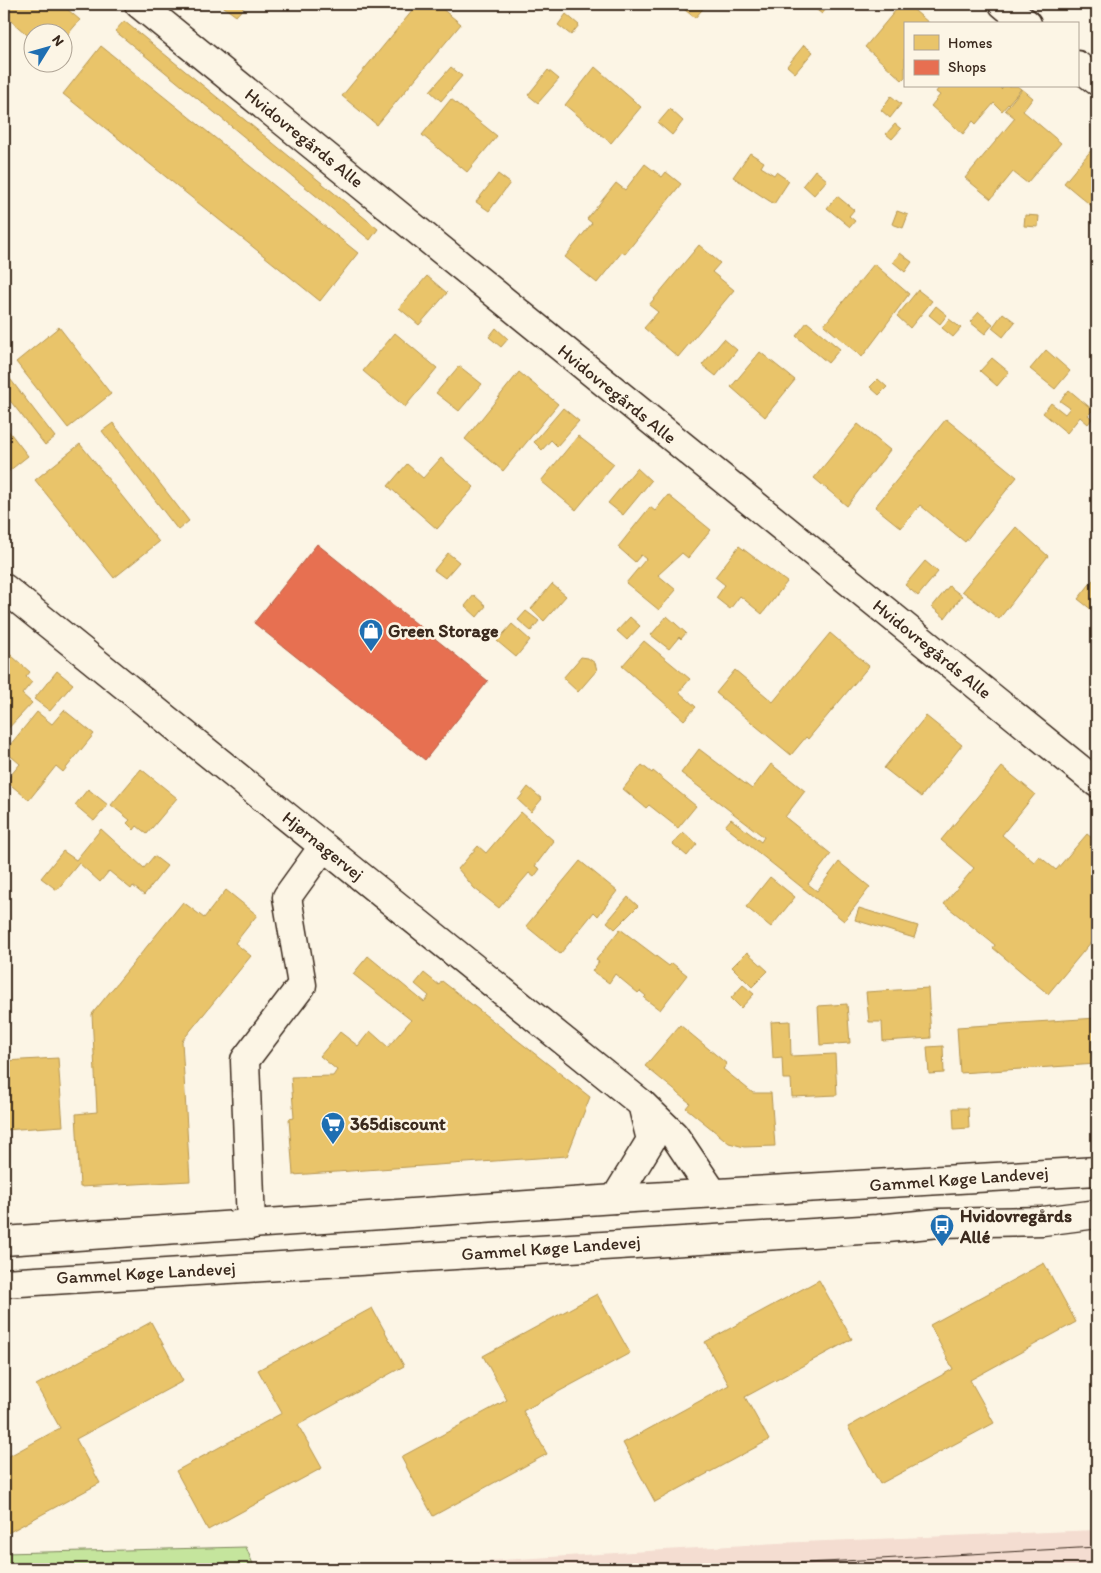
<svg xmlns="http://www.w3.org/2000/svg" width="1101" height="1573" viewBox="0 0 1101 1573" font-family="Itim,sans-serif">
<rect width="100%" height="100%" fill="#fcf5e5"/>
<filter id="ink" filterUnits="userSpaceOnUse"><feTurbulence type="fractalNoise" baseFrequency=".02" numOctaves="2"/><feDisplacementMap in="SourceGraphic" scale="10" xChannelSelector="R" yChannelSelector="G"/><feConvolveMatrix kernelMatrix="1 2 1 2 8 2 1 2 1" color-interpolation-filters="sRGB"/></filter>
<g filter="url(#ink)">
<path fill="#f4ddd1" d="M1097 1530V1569H357L777 1543Z"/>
<path fill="#c5e59d" stroke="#80885e" d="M246 1547 255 1569H4V1553Z"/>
<path fill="#e9c46a" stroke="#b59653" d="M7 4H61L80 20 62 41V32H32V39L4 15V8Z
M220 4H247L236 16Z
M418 4H436L461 24 377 125 342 96Z
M682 4H707L695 18 680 6Z
M809 4H830L822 14Z
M901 4H907L929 23 905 24V77L902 80 865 47Z
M566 14 579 25 571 35 558 25Z
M124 21 378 229 370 240 115 31Z
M804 45 813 52 795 73 787 66Z
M101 46 358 253 320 301 63 94Z
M451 67 462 76 441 101 430 91Z
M595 67 641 107 611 143 565 105Z
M548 70 559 79 538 103 528 95Z
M940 86H998L1001 89 1004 86H1017L1021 89 1002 111 994 103 976 124 973 121 963 134 931 106 940 95 936 92Z
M1022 89 1033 98 1023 111 1061 143 1027 183 1013 172 991 199 965 178 1015 118 1005 110Z
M891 96 901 104 890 118 881 110Z
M451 99 497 136 467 172 422 135Z
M670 109 683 121 672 135 658 123Z
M895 124 901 129 892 139 886 134Z
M4 144 10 148 4 158Z
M1093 148 1097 152V204L1094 208 1064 183Z
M750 153 764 162 761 167 774 175 776 172 789 181 774 204 733 177Z
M645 164 662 177 666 172 681 184 625 254 622 252 597 283 565 257 592 223 587 219 616 183 625 190Z
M815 170 827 180 814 195 803 185Z
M498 174 510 183 489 211 476 202Z
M837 196 854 210 849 216 855 221 850 227 827 208Z
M897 211 908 215 903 228 892 224Z
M1025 215 1039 216 1038 227 1024 226Z
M699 245 720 263 712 272 734 290 678 357 644 328 658 312 649 305Z
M900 253 912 262 905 272 893 262Z
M874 264 909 294 862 357 824 325Z
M427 276 447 293 419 325 399 308Z
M918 290 932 301 910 328 897 316Z
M936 306 947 315 940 324 929 315Z
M979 312 993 324 985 334 970 322Z
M1003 313 1015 322 1003 337 992 328Z
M949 319 961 328 953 337 942 328Z
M807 322 840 349 828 363 796 336Z
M59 327 111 394 68 428 16 362Z
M496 328 508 339 501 347 489 337Z
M395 333 437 368 405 407 363 371Z
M724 339 737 350 716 376 702 365Z
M1046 350 1070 371 1055 389 1030 369Z
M760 352 795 380 765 417 731 387Z
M992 358 1009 372 997 386 980 371Z
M459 366 482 384 459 411 436 393Z
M4 371 55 437 45 445 4 393Z
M519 372 558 404 503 471 465 439Z
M878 379 887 387 879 395 870 387Z
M1069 390 1093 410 1088 415 1092 419 1088 424 1080 417 1067 433 1043 413 1051 403 1065 414 1070 408 1060 401Z
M563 408 579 421 557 446 551 440 542 450 534 442Z
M946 419 1017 477 965 542 920 505 901 528 875 507Z
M113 423 189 521 178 530 102 431Z
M858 424 890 450 847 506 814 478Z
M4 425 28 456 4 475Z
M578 436 614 464 576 510 541 481Z
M80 444 159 542 114 578 35 480Z
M441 458 474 487 437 529 388 486 407 464 423 478Z
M637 468 651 481 623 515 608 503Z
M668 495 711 530 688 558 682 553 658 575 676 590 659 610 626 583 646 559 641 555 635 562 618 547 650 507 655 511Z
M1016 527 1048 556 999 619 962 591Z
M739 546 787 582 762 614 740 596 730 609 716 598 725 585 715 577Z
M448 553 459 562 445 578 434 570Z
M925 561 938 572 918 596 905 585Z
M1097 575V614L1078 599Z
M552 584 566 596 544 621 531 609Z
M949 586 962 596 945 618 932 607Z
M474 595 486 606 477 617 465 606Z
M526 611 539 621 531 631 518 620Z
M667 616 686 633 681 639 679 637 669 649 651 635Z
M630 617 640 626 627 640 617 631Z
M512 624 530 640 516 657 497 641Z
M830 633 869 666 808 739 806 737 791 755 716 693 735 670 773 702Z
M644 641 690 679 679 692 696 707 684 720 622 666Z
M4 649 30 672 26 677 32 682 22 694 32 703 4 733Z
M581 657 588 658 595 663 597 670 578 692 563 678Z
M57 671 73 684 50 711 34 699Z
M64 710 94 734 63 772 56 766 29 800 6 781 20 764 5 751 37 712 52 724Z
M926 716 962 745 921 797 884 768Z
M699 749 752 789 771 764 805 791 785 817 831 854 808 884 817 891 839 862 870 887 844 921 725 826 731 819 761 842 764 837 681 773Z
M642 765 652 773 653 771 696 806 678 828 649 805 646 808 623 789Z
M1002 767 1035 794 1002 835 1034 862 1039 856 1056 870 1087 834 1097 842V935L1048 994 993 948 995 945 944 904 974 868 941 840Z
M141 769 177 798 147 834 137 826 134 830 127 823 130 820 111 805Z
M528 787 542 799 531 812 518 800Z
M88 789 108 805 94 821 75 805Z
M521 812 554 841 535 866 540 869 534 877 529 873 499 908 474 888 458 869 478 846 486 853Z
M101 829 144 868 154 856 167 866 144 895 133 886 131 889 109 871 100 882 79 863 57 890 41 878 63 851 76 860Z
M683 832 697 844 687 856 673 844Z
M580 861 617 891 598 916 594 912 560 954 526 926Z
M770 877 795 897 771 927 746 907Z
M226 890 257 915 235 943 251 956 182 1041 190 1181 80 1187 76 1114 97 1112 92 1014 183 902 204 918Z
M628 897 638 906 615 929 607 922Z
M859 908 918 926 914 938 855 920Z
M620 929 669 966 672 963 687 975 660 1010 644 998 646 996 640 991 638 993 615 974 609 983 592 971 599 962 596 960Z
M747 952 768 971 752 987 732 967Z
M368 956 424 1002 429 996 415 984 424 973 439 985 442 981 590 1097 567 1156 293 1175 289 1119 294 1118 291 1077 333 1076 337 1070 320 1056 340 1032 358 1046 370 1031 388 1047 411 1020 353 974Z
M743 985 754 994 741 1008 731 998Z
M928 988 931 1038 883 1041 882 1022H869L866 992Z
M847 1004 850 1043 820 1045 818 1006Z
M1097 1018V1064L960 1073 957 1027Z
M790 1021 791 1056 835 1054 837 1095 792 1097 791 1079H783L782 1057 773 1058 771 1022Z
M680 1025 727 1064 723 1069 753 1093H771L775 1146 744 1147 729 1143 686 1108 690 1103 645 1066Z
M943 1046 944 1073 929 1074 927 1047Z
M58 1058 63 1126 4 1130V1061Z
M953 1108H968L969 1128 954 1129Z
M1044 1263 1076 1322 970 1380 994 1423 880 1484 848 1427 953 1369 930 1325Z
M819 1280 852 1339 745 1397 769 1440 655 1502 623 1443 729 1385 705 1342Z
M597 1294 630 1353 523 1411 547 1454 433 1516 401 1457 507 1400 483 1356Z
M372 1308 404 1366 298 1425 322 1468 208 1530 176 1471 282 1413 258 1370Z
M151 1322 183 1381 76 1439 100 1483 4 1535V1459L60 1428 36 1385Z"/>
<path fill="#e76f51" stroke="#b35a42" d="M317 544 488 681 425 760 254 623Z"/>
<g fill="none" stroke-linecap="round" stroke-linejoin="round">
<defs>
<path id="minor" d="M139 4 1097 783
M1003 4 1027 24
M1077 65 1097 81
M4 588 642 1104 674 1135 713 1193
M615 1199 651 1140 642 1104
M251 1225 245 1060 302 985 287 897 323 847"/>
<path id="secondary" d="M4 1241 615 1199 1097 1171
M4 1283 877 1229 939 1223 1043 1221 1097 1214"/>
</defs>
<use href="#minor" stroke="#3b2a1e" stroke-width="31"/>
<use href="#secondary" stroke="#3b2a1e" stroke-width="31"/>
<use href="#minor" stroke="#fcf5e5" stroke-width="28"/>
<use href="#secondary" stroke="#fcf5e5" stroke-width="28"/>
<path stroke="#3b2a1e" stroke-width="1" d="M698 1569 1097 1547"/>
</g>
</g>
<defs>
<symbol id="shop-pin" viewBox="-11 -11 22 30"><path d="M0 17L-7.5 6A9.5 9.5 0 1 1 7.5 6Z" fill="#1f6fb2" stroke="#fcf5e5"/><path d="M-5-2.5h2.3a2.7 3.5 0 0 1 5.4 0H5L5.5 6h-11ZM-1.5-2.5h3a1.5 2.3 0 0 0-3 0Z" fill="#fff"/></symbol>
<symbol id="supermarket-pin" viewBox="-11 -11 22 30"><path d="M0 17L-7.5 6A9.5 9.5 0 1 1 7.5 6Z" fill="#1f6fb2" stroke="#fcf5e5"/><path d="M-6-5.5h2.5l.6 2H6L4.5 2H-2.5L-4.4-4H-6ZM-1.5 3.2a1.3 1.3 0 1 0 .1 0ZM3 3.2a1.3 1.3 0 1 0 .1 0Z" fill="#fff"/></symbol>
<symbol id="bus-pin" viewBox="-11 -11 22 30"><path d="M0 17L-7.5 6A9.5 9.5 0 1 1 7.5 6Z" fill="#1f6fb2" stroke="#fcf5e5"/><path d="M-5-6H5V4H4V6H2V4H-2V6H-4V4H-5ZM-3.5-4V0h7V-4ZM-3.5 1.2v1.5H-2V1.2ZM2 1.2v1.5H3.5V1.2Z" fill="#fff"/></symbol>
</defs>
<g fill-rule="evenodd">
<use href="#shop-pin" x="357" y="617" width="28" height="38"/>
<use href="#supermarket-pin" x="319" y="1110" width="28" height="38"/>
<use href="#bus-pin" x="928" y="1212" width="28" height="38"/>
</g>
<g text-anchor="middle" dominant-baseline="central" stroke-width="5" stroke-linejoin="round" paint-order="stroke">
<g font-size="18" fill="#3b2a1e" stroke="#fcf5e5">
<text transform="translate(304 138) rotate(39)">Hvidovregårds Alle</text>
<text transform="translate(617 394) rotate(39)">Hvidovregårds Alle</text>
<text transform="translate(932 649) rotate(39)">Hvidovregårds Alle</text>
<text transform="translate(323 846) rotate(39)">Hjørnagervej</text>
<text transform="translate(959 1179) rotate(-4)">Gammel Køge Landevej</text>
<text transform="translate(551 1248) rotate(-4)">Gammel Køge Landevej</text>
<text transform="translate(146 1273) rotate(-3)">Gammel Køge Landevej</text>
</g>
<g font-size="18" font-weight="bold" fill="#3b2a1e" stroke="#fcf5e5" text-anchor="start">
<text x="388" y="631">Green Storage</text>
<text x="350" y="1124">365discount</text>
<text x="960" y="1216">Hvidovregårds<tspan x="960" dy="21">Allé</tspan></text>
</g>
</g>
<rect width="1101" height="1573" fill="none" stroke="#fcf5e5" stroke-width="20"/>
<rect x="10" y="10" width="1081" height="1553" fill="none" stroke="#3b2a1e" stroke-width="2" filter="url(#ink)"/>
<rect x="904" y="22" width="175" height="65" fill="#fcf5e5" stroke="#afa495"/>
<rect x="914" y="35" width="25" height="15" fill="#e9c46a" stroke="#afa495"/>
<text x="948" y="48" font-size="15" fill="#3b2a1e">Homes</text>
<rect x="914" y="60" width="25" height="15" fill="#e76f51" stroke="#afa495"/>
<text x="948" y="72" font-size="15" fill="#3b2a1e">Shops</text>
<g transform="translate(48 48) rotate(53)"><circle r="24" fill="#fcf5e5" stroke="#afa495"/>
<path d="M0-4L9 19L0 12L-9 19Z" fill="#1f6fb2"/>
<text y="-8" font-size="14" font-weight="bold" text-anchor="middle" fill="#3b2a1e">N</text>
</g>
</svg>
